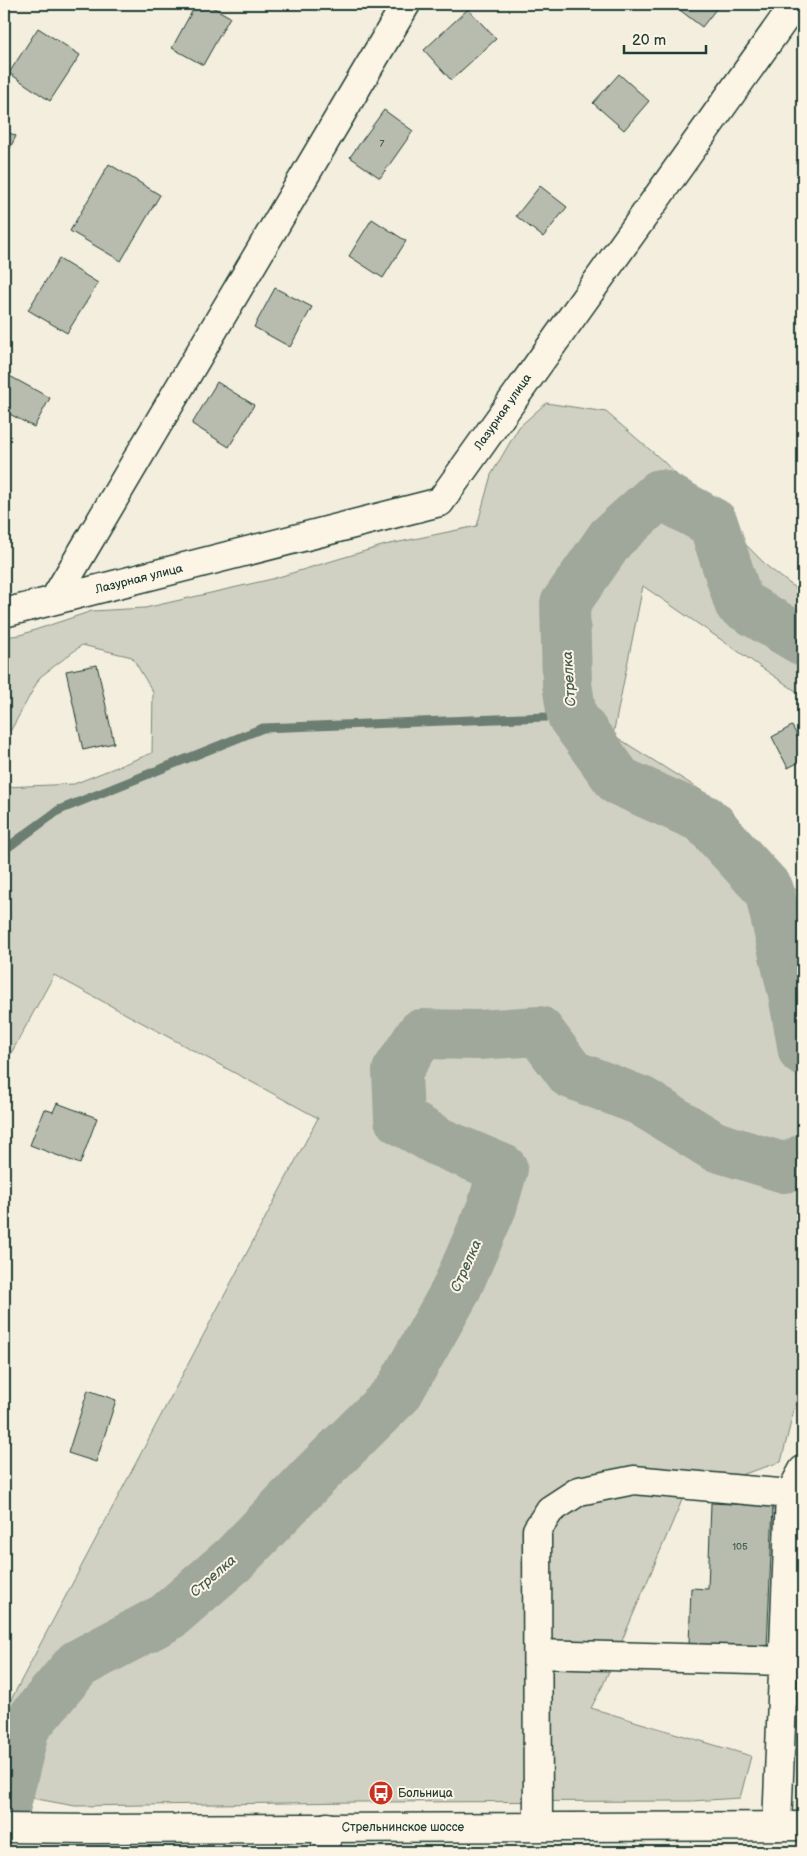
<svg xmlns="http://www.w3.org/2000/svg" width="807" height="1856" viewBox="0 0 807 1856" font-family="'Balsamiq Sans',sans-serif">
<rect width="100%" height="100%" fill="#f3eede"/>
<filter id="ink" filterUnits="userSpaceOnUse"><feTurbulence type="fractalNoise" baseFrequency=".02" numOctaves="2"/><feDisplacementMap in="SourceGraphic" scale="10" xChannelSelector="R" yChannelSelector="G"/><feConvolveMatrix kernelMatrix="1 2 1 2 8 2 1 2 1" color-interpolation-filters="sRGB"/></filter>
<g filter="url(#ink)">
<path fill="#d0d1c2" stroke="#78877b" d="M546 403 606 412 663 461 768 567 803 594V696L643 586 613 735 729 808 803 899V1373L781 1462 685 1493 603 1685 591 1708 751 1756 740 1798 692 1801 356 1802 75 1806 4 1793V1713L318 1118 54 975 4 1066V787L74 784 152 753 153 692 132 657 82 645 40 677 11 730 4 726V637L20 635 92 611 145 608 272 579 385 545 477 526 491 475 519 427Z"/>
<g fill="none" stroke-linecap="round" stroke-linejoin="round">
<path stroke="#6c7d72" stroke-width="9" d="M4 850 59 810 263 728 572 716"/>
<path stroke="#a0a89b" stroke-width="50" d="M803 641 739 603 713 523 660 494 611 538 565 604 567 684 572 716 619 781 704 819 769 890 793 994 803 1051
M4 1813 25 1727 78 1664 167 1617 234 1559 312 1478 398 1393 455 1292 492 1207 503 1169 439 1142 399 1119 397 1071 421 1034 478 1035 539 1031 571 1074 641 1101 714 1146 785 1168 803 1159"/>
</g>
<path fill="#b8bcae" stroke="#1f3d34" d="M196 4H207L230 17 203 65 172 48Z
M672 4H720L702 27Z
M468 9 496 39 451 80 424 50Z
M38 28 80 55 50 101 9 73Z
M619 74 649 101 624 130 593 103Z
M384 110 413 131 380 178 350 157Z
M4 130 16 136 4 160Z
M109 164 160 195 121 261 70 231Z
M540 186 567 207 543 237 516 216Z
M372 219 406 241 383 278 349 256Z
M59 259 98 283 67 333 28 310Z
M275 288 312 307 290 347 254 327Z
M4 373 50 398 34 427 4 411Z
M217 382 254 405 229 447 192 424Z
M97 665 114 743 83 750 66 671Z
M792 726 803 747V760L788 768 772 737Z
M57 1103 97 1118 80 1164 30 1145 44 1109 53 1112Z
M88 1390 116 1400 96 1462 68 1453Z
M711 1503 773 1506 767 1648 689 1644 691 1588 708 1589Z"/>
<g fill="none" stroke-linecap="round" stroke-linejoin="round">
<defs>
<path id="minor" d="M54 600 406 4
M4 613 440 502 795 4
M538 1654 784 1661
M538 1826 537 1530 550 1510 579 1491 634 1480 790 1494
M777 1826 790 1494 803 1470
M326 1852 327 1827"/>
<path id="major" d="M4 1828 90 1829 803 1826"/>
</defs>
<use href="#minor" stroke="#1f3d34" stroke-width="31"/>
<use href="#major" stroke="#1f3d34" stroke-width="31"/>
<use href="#minor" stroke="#fcf5e5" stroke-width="28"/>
<use href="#major" stroke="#fcf5e5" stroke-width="28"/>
</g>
</g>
<defs>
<symbol id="bus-disc" viewBox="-11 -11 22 22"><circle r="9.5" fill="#c8321e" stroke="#fcf5e5"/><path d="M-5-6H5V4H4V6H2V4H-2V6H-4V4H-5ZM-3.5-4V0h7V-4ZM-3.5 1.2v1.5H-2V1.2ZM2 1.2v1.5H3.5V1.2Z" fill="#fff"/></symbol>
</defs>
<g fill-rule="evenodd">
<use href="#bus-disc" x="367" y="1779" width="28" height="28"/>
</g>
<g text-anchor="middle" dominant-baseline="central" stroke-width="4" stroke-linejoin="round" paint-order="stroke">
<g font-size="10" fill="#455d52">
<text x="382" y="144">7</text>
<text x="740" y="1547">105</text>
</g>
<g font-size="12" fill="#1f3d34" stroke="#fcf5e5">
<text transform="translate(503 412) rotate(-55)">Лазурная улица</text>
<text transform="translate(139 579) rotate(-14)">Лазурная улица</text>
<text x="403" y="1827">Стрельнинское шоссе</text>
</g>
<g font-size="12" fill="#1f3d34" stroke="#fcf5e5" text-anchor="start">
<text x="398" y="1793">Больница</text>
</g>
<g font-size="14" font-style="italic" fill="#465d53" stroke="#fcf5e5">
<text transform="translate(569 679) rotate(-94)">Стрелка</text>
<text transform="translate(466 1266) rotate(-66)">Стрелка</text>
<text transform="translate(213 1576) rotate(-41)">Стрелка</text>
</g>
</g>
<rect width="807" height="1856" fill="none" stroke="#fcf5e5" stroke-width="20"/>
<rect x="10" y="10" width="787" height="1836" fill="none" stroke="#1f3d34" stroke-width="2" filter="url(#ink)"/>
<path d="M624 45v8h82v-8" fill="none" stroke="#1f3d34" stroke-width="2.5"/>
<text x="632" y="45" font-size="15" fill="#1f3d34" stroke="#fcf5e5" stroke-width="4" paint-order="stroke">20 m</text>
</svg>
